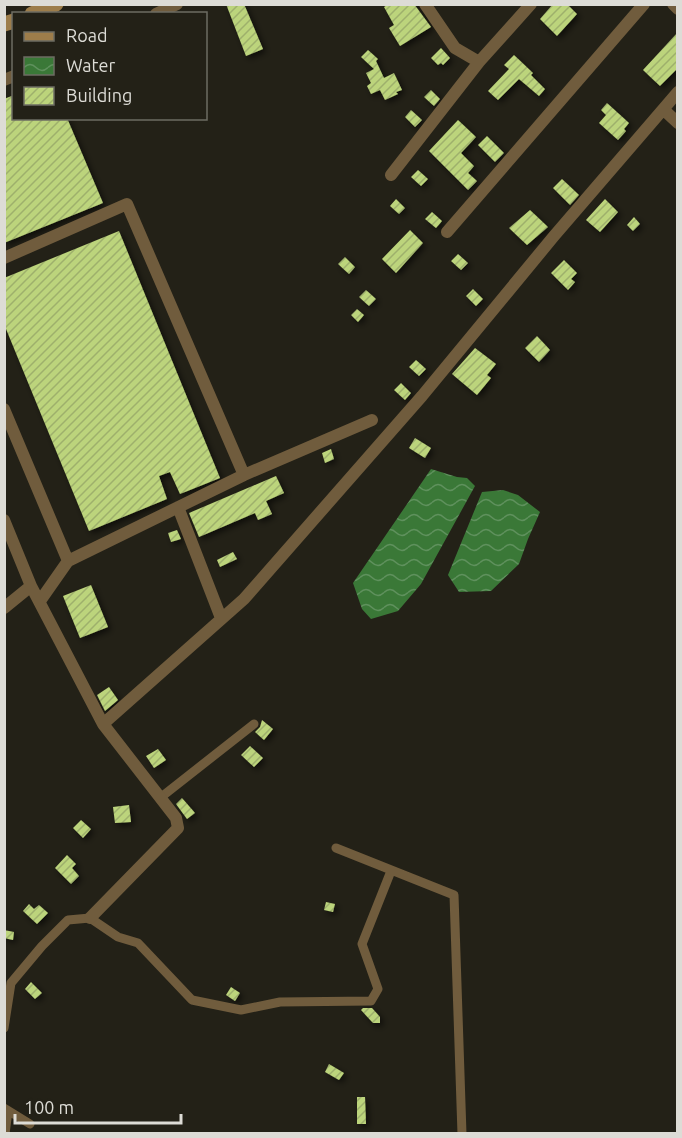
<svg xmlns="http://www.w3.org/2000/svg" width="682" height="1138" viewBox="0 0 682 1138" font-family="Ubuntu,sans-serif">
<defs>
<pattern id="water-waves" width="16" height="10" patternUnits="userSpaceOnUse" patternTransform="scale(1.5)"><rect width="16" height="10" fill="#3a7837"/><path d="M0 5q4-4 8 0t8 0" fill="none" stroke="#5f915d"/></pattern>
<pattern id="building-hatch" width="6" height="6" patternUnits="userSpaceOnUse" patternTransform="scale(1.5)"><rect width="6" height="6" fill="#bcd47b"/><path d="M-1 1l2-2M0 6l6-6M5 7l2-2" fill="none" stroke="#9eb06c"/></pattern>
<filter id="shadow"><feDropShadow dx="3" dy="3" stdDeviation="3" flood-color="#0009"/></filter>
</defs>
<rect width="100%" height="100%" fill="#232117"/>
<path fill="url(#water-waves)" d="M431 469 457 477 467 478 475 486 421 584 398 611 371 619 362 609 353 583Z
M503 490 518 495 540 512 528 539 519 564 491 591 459 592 448 575 482 492Z"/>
<path fill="url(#building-hatch)" filter="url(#shadow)" d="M226 4H244L263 49 246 56Z
M389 4H414L431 27 400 46 389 28 394 25 384 7Z
M553 4H567L577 14 557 36 540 19Z
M678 32V68L660 86 643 70Z
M441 48 450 58 443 65 441 63 438 65 431 58Z
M368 50 378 59 376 61 384 78 394 73 402 90 396 92 398 94 385 100 380 90 371 94 367 86 371 83 366 73 374 69 361 57Z
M514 55 533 73 531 75 545 89 539 96 519 79 498 100 488 91 509 69 504 65Z
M431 90 440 99 434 106 424 97Z
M14 95V118H67L103 203 4 243V99Z
M607 103 629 123 624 129 626 131 618 140 599 123 606 115 601 110Z
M411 110 422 120 415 127 405 117Z
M458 120 476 137 461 153 474 166 468 173 477 181 468 190 429 151Z
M487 136 504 153 495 162 478 145Z
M418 170 428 179 421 186 411 177Z
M562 179 579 195 570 205 553 188Z
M396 199 405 208 399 214 390 206Z
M605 199 618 212 600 232 586 220Z
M530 210 548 227 527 245 509 228Z
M432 212 442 221 436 228 425 219Z
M634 217 640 224 633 231 627 225Z
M410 230 423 243 396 273 382 259Z
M119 231 220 478 180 494 170 472 159 476 167 499 89 531 4 324V278Z
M458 254 468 263 461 270 451 261Z
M345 257 355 267 349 274 338 264Z
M564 260 577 273 571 279 575 282 568 290 551 273Z
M473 289 483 299 476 306 466 296Z
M366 290 376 299 369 306 359 297Z
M357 309 364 315 358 322 351 315Z
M537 336 550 350 539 362 525 348Z
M475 348 496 364 487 375 491 378 477 395 452 374Z
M416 360 426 369 419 376 409 367Z
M401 383 411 393 405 400 394 390Z
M415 438 431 448 425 458 409 448Z
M331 449 334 459 325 463 322 453Z
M276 476 284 493 266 501 272 514 258 520 255 513 199 537 189 513Z
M177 530 181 539 171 542 168 533Z
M233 552 237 559 220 567 217 560Z
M91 585 108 627 80 638 63 596Z
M109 687 118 700 105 711 97 695Z
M262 720 273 729 264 740 255 732 260 727Z
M250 746 263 758 254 767 241 755Z
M158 749 166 760 154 768 146 756Z
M182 798 195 813 187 819 176 804Z
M129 805 131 822 115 823 113 807Z
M81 820 91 829 83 838 73 828Z
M67 855 76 864 72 868 79 876 71 884 55 868Z
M326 902 335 904 333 912 324 910Z
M29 904 34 909 39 905 48 913 37 924 23 911Z
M4 930 14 932 13 940 4 938Z
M31 982 42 993 35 999 25 989Z
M231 987 240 993 235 1001 226 995Z
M363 1008H372L380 1017V1023H373L361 1010Z
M329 1064 344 1073 339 1080 325 1072Z
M357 1097H365L366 1124H357Z"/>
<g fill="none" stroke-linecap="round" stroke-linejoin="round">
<path stroke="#705c3d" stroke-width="9" d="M160 798 254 724
M336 848 454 895 462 1134
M4 1028 11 983 42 946 68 920 90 918 118 937 138 943 192 1000 241 1010 280 1002 371 1001 378 989 362 944 391 871
M4 1108 30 1124
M5 1134 8 1111"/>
<path stroke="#705c3d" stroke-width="12" d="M425 4 455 48 479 62
M673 4 678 9
M156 14 177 4
M4 80 14 76
M664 110 678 123
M391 175 479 62 531 4
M447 232 644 4
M4 258 127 204 244 475
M4 409 68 561
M178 507 221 618
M4 520 31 586 4 608
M31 586 103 724 244 599 422 396 554 236 678 92
M40 601 68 561 244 475 372 420
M90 918 178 828 176 818 103 724"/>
<path stroke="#9d7d4a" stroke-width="15" d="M32 14 56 4
M4 24 14 21"/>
</g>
<rect width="682" height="1138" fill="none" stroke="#dddcd6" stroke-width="12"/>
<rect x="12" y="12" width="195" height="108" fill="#232117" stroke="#6d6c63" stroke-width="1.5"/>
<rect x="24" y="32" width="30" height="9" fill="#9d7d4a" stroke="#6d6c63" stroke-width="1.5"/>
<text x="66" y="42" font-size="18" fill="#dddcd6">Road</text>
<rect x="24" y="57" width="30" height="18" fill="url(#water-waves)" stroke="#6d6c63" stroke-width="1.5"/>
<text x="66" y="72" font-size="18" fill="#dddcd6">Water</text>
<rect x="24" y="87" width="30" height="18" fill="url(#building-hatch)" stroke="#6d6c63" stroke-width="1.5"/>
<text x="66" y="102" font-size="18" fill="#dddcd6">Building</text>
<path d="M15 1114v9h166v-9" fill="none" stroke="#dddcd6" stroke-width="3"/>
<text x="24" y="1114" font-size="18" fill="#dddcd6" stroke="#232117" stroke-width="4.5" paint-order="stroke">100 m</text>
</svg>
